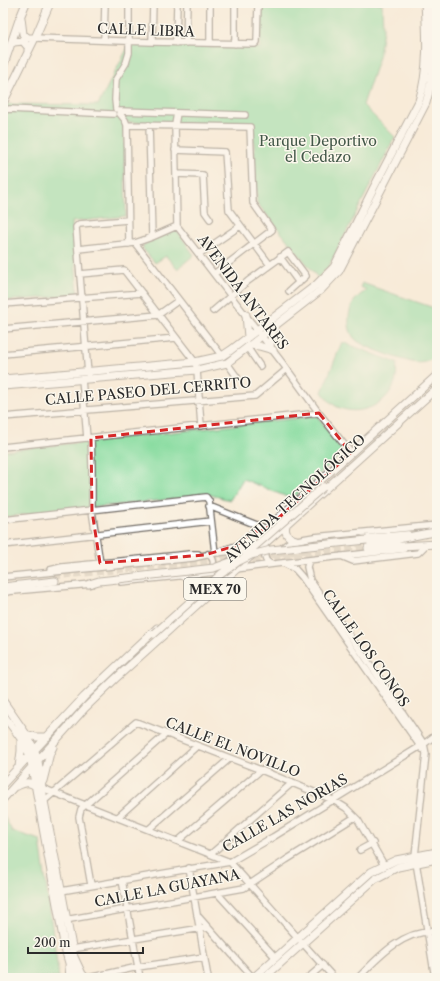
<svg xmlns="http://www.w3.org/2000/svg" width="440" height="981" viewBox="0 0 440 981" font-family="'Libre Caslon Text',serif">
<rect width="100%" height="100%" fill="#fbf7ec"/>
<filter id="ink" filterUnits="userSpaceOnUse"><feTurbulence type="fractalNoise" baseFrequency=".025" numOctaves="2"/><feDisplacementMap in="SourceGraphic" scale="8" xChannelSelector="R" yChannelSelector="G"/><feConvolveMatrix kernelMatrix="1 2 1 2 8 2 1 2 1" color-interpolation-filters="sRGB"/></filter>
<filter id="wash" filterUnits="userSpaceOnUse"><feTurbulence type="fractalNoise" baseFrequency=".012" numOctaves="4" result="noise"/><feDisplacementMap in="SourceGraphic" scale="16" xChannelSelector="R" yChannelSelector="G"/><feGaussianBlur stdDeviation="0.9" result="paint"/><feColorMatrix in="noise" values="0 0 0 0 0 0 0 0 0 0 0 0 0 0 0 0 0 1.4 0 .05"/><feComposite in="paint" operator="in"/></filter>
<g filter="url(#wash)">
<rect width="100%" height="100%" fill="#f8ebd8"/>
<path fill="#86db9f" stroke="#588365" d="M261 3H382L383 29 379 57 363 105 395 137 329 266 318 278 257 203 253 125 124 122 126 216 72 222 78 295 3 301V109L5 104 98 105 129 45 260 48Z
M176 229 194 255 177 269 166 256 155 263 143 249V245Z
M362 283 437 309V356C432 360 427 362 420 363 411 364 363 347 356 340 346 331 347 310 355 300 359 295 363 293 367 290L360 287Z
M342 342 397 363C396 367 397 373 396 378 391 402 363 417 340 408 332 405 327 399 322 392Z
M317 416 343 452 292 499 243 479 230 500 211 495 3 517V451Z
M3 814 12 831 40 840 59 978H3Z"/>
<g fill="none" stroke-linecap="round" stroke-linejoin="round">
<path stroke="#63c0e1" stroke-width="1" d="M3 847 8 875 3 895
M3 961 7 978"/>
</g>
</g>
<g filter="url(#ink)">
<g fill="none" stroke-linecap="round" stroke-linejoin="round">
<path stroke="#cfc5b5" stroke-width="7" stroke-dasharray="7 3.5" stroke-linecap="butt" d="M259 556 308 550
M242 562 368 548
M54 576 236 558"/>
<defs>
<path id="minor" d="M210 3V43
M35 38 152 42 255 44 257 42 258 3
M104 40 105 3
M152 42 153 3
M176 43 177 3
M186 43 187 3
M235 44V3
M116 109 115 100 116 79 126 63 129 53V3
M3 111 9 109 113 114
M120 111 245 115
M177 113 175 125 177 226 287 369 319 413 351 453
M120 114 125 120 127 125 129 244
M127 125 250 127 253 203 272 230 214 274
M149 125 152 237
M175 150 225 152 229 210 270 265
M176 174 203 175 205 212 210 219
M135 243 222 356
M78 249 135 243 152 237 177 226
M199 254 240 226
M280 257 299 283
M80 274 124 270 195 362 197 370 201 426
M3 304 142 293
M213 311 248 281 288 252 306 276 289 291
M3 329 158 315 179 300
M247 347 260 366
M3 354 176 338
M227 363 237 377
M88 374 76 227 79 224 128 220
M82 379 87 438
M3 417 255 396 287 369
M91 438 92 468V511L100 563
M3 447 319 413
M209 506 267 529
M3 520 206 497 209 501 215 553
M363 538 408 534
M3 545 211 521
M283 547 291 541 314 537 437 525
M268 549C263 554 264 561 271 564
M208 554C214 558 215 564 211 570
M341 556 353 561 418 553 424 547
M309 560 307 567 310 580 367 660 424 744 426 754 415 856 435 978
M283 563 295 569 302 577 422 749
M236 569 282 563 404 549
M50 570 62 567 190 554H198
M3 577 193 558 215 553 243 550
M121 582 226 571
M3 592 92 584
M42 788 230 862 334 978
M44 801 136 722 261 770 333 800 346 808 358 820 384 865
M118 817 197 746
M149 829 229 759
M178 841 261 770
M360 850 373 843
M211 854 292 783
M189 868 208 978
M122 880 140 978
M91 885 79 817 81 809 166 734
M61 891 230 862 273 837 424 744 437 734
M218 894 276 958
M197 915 253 978
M65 920 244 888 286 860 355 817
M72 949 208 927
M88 978 138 967 204 957
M308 978 323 965
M358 978C378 957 405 928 437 932"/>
<path id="major" d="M21 18 23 34 28 38H35
M11 44 14 42 23 41 28 47V51
M3 67 19 20 26 3
M3 103 35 38 50 3
M246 315 248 337
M249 345 259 346 273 350
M270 347 272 333 276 325
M3 379 195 362 222 356 231 350 316 285 334 267 373 189 419 101C429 70 427 35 425 3
M3 386 197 370 227 363 321 290 339 271 426 103C436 71 433 37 432 3
M287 523C283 531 287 538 296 540
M368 543C379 542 391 541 403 538 415 536 425 533 437 532
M368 548 437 544
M219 552C225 549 231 549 237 546 247 540 253 529 265 530
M228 563 351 453 437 375
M183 576C193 578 197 586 192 595
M89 584 99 581 118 579
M3 587 55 581
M3 593 7 591
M3 701 26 734 35 751 38 761 44 801 74 957 82 974 86 978
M3 715C13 728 24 740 30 756L65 949 69 963 78 978
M26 734 36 737H47
M19 767 21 751V739
M43 781 50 753 53 747
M3 784 84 697 157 628
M17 786C26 782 29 781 37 787
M3 799 85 708 115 679 437 388
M69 966 70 978
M253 978 371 872 396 860 437 852
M264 978 375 879 398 867 437 859"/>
</defs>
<use href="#minor" stroke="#736e68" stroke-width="8"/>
<use href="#major" stroke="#736e68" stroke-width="9"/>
<use href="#minor" stroke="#fff" stroke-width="5.5"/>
<use href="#major" stroke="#fff" stroke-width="7"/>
<defs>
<path id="major-bridge" d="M246 554 323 487
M118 579 214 568 236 560
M154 634 221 574 239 561 251 555 271 550 367 540"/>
</defs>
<use href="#major-bridge" stroke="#736e68" stroke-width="9" stroke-linecap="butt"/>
<use href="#major-bridge" stroke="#fff" stroke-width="7"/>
</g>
</g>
<path d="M0 0H440V981H0ZM319 413 351 453 265 530 254 532 235 546 205 555 100 563 92 511 91 438Z" fill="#f8ebd8" fill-opacity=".55" fill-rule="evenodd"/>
<path fill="none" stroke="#d62828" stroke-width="3" stroke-dasharray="8 5" stroke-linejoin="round" d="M319 413 351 453 265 530 254 532 235 546 205 555 100 563 92 511 91 438Z"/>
<g text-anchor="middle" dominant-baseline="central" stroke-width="3" stroke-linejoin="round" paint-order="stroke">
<rect fill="#fbf7ec" stroke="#696865" stroke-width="1" x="184" y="578" width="62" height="22" rx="3"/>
<g font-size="13" font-weight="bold" fill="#2b2b2b">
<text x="215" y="589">MEX 70</text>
</g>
<g font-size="14" fill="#2b2b2b" stroke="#fbf7ec">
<text transform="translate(146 30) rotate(2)">CALLE LIBRA</text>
<text transform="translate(243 292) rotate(53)">AVENIDA ANTARES</text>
<text transform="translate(148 391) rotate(-5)">CALLE PASEO DEL CERRITO</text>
<text transform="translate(295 498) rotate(-42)">AVENIDA TECNOLÓGICO</text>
<text transform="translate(366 648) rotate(55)">CALLE LOS CONOS</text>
<text transform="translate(233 747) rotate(21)">CALLE EL NOVILLO</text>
<text transform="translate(285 813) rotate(-30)">CALLE LAS NORIAS</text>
<text transform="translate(167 888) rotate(-11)">CALLE LA GUAYANA</text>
</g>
<g font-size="14" fill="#425748" stroke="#fbf7ec">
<text x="318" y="141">Parque Deportivo<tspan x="318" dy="16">el Cedazo</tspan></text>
</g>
</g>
<rect width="440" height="981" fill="none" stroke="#fbf7ec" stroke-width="16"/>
<path d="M28 947v6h115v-6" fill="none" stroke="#2b2b2b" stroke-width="2"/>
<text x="34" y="947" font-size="12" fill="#2b2b2b" stroke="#fbf7ec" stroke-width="3" paint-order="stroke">200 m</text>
</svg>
